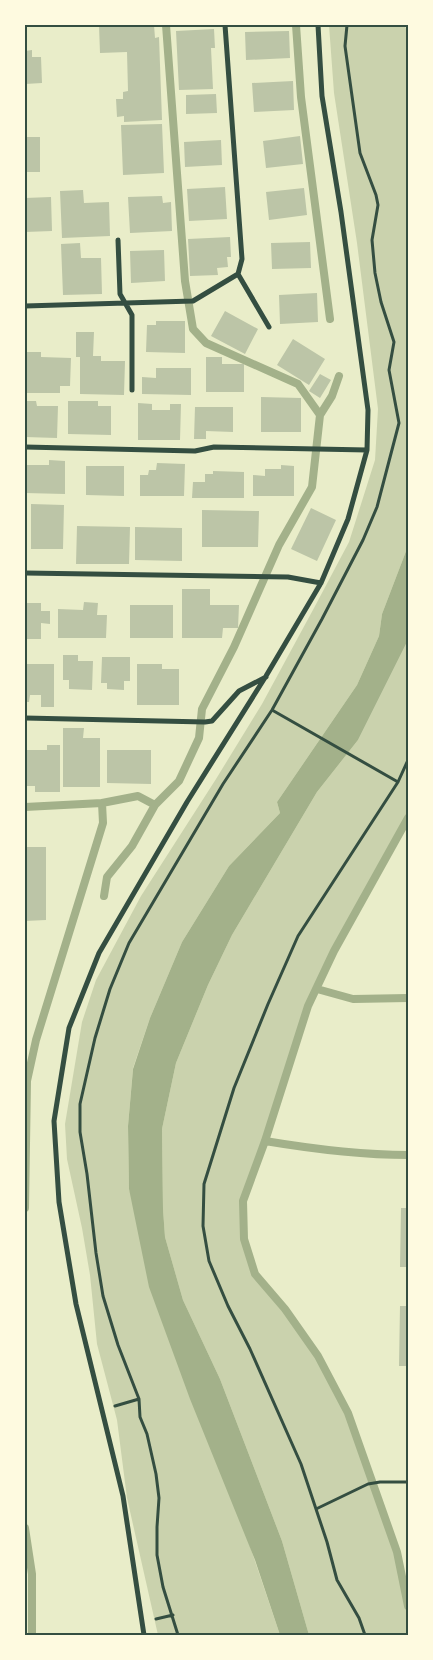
<svg xmlns="http://www.w3.org/2000/svg" width="433" height="1660" viewBox="0 0 433 1660" font-family="Barlow,sans-serif">
<rect width="100%" height="100%" fill="#e9edc9"/>
<path fill="#cad2ad" d="M329 25H404L408 32V546L382 614 379 636 357 685 277 802 280 813 229 866 182 942 150 1018 133 1068 128 1126 129 1189 280 1635H158L127 1498 117 1420 97 1344 90 1275 82 1228 67 1159 65 1124 82 1022 96 980 141 896 216 779 262 704 314 608 349 542 375 460 378 409 357 243 334 93Z
M408 640V818L334 951 308 1006 265 1141 243 1202 244 1239 255 1274 285 1309 318 1356 348 1413 397 1552 408 1606V1635H309L282 1541 220 1379 183 1300 165 1237 163 1209 162 1129 176 1063 208 985 232 935 317 792 358 740Z"/>
<path fill="#a3b18a" d="M408 546V640L358 740 317 792 232 935 208 985 176 1063 162 1129 163 1209 165 1237 183 1300 220 1379 282 1541 309 1635H280L255 1560 190 1399 149 1287 129 1189 128 1126 133 1069 150 1018 182 942 229 866 280 813 277 802 357 685 379 636 382 614Z"/>
<g fill="none" stroke-linecap="round" stroke-linejoin="round">
<path stroke="#a3b18a" stroke-width="8" d="M166 25 185 281 193 329 206 343 298 384 320 415
M296 25 301 97 330 319
M102 803 138 796 155 805
M25 807 102 803 103 823 36 1040 27 1081 25 1208
M408 818 334 951 308 1006 265 1141 243 1201 244 1239 255 1274 285 1309 318 1356 348 1413 397 1552 408 1606
M104 896 107 877 132 846 155 805 179 781 199 738 202 709 234 647 279 545 312 487 320 415 332 396 339 376
M317 989 353 999 408 998
M265 1141C313 1149 360 1155 408 1155
M25 1528 32 1574V1635"/>
</g>
<path fill="#bcc5a7" d="M99 25H154L155 38 159 37 162 120 124 122V116L117 117 116 99H123V92L128 91 127 52 100 53Z
M214 29 215 48H211L213 89 179 90 176 31Z
M289 31 290 58 246 60 245 32Z
M32 50V57H41L42 83 25 84V51Z
M293 81 294 110 254 112 252 83Z
M216 94 217 113 186 114V95Z
M162 124 164 173 123 175 121 125Z
M300 136 303 164 266 168 263 141Z
M25 137H40V172H25Z
M221 140 222 165 185 167 184 142Z
M225 187 227 219 189 221 187 189Z
M304 188 307 215 269 220 266 192Z
M83 190 84 203 109 202 110 236 62 238 60 191Z
M162 196 163 203 171 202 172 231 130 233 128 197Z
M51 197 52 231 25 232V198Z
M230 237 231 257H227L228 267 217 268 218 275 190 276 188 239Z
M310 242 311 268 272 269 271 243Z
M80 243 81 258H101L102 294 63 295 61 244Z
M164 250 165 281 131 283 130 251Z
M317 293 318 322 280 324 279 295Z
M225 311 258 329 245 354 211 336Z
M156 321H185V353L146 352 147 325H156Z
M76 332H94L93 356H101V361H125L124 395 80 394V357H76Z
M293 339 325 359 309 385 277 365Z
M25 352H41V357L71 358 70 386H60V393H26Z
M206 357H222V364H244V392H206Z
M156 368H191V395L142 394V377L156 378Z
M320 374 331 380 320 398 309 391Z
M261 397 301 398V432H261Z
M25 401H36L37 406H58L57 438 25 437Z
M68 401H98V406H111V435L68 434Z
M138 403 152 404V410H170V404H181L180 440H138Z
M195 407H233V432L206 431V439H194Z
M49 460 65 461V494L25 493V465H49Z
M157 463 185 464 184 496H140V475H148L149 470H156Z
M281 465 294 466V496H253V475L265 476V469H281Z
M86 466H124V496L86 495Z
M213 471 244 472V498H192L193 482H205V474H213Z
M31 504 64 505 63 549H31Z
M311 508 336 520 317 561 291 549Z
M202 510 259 511 258 547H202Z
M77 526 130 527 129 564H76Z
M135 527 182 528V561L135 560Z
M182 589H210V605H239L238 628H223L222 638H182Z
M84 602 98 603 97 615H107L106 638H58V609L83 610Z
M25 603H41V611H50V624L41 623V639H25Z
M130 605H173V638H130Z
M63 655H78V661H93L92 690 69 689V680H63Z
M102 657H130V681H124V690L107 689V683H101Z
M25 664H54V707H41V695H30L29 702H25Z
M137 664H162V669H179V705H137Z
M63 728H84L83 738H100V787H63Z
M47 745H60V792H35V786H25V750H47Z
M107 750H151V784L107 783Z
M25 847H46V920L25 921Z
M401 1208H408V1267H400Z
M400 1306H408V1366H399Z"/>
<g fill="none" stroke-linecap="round" stroke-linejoin="round">
<path stroke="#344e41" stroke-width="3" d="M272 710 398 782
M115 1406 139 1399
M316 1509 368 1484 380 1482H408
M156 1619 173 1615
M178 1635 163 1587 157 1555V1527L159 1498 156 1474 147 1434 140 1417 139 1399 118 1345 103 1296 96 1253 87 1174 80 1132V1104L95 1038 110 989 129 943 223 784 272 710 322 619 363 540 377 507 399 423 389 370 394 342 381 302 375 273 372 240 378 205 376 195 360 153 345 46 347 25
M365 1635 359 1618 337 1580 327 1542 301 1464 250 1349 228 1306 209 1261 203 1226 204 1184 234 1088 268 1004 298 936 398 782 408 760"/>
<path stroke="#344e41" stroke-width="5" d="M118 240 120 294 132 315V390
M238 274 269 327
M25 306 193 301 238 274 242 259 225 25
M25 447 195 451 214 447 367 450
M25 573 288 577 321 583
M25 718 205 722 212 721 239 691 266 677
M144 1635 123 1496 76 1304 59 1202 54 1121 69 1028 99 953 187 802 266 676 321 583 348 519 367 450 368 410 341 212 322 96 318 25"/>
</g>
<rect width="433" height="1660" fill="none" stroke="#fefae0" stroke-width="52"/>
<rect x="26" y="26" width="381" height="1608" fill="none" stroke="#344e41" stroke-width="2"/>
</svg>
